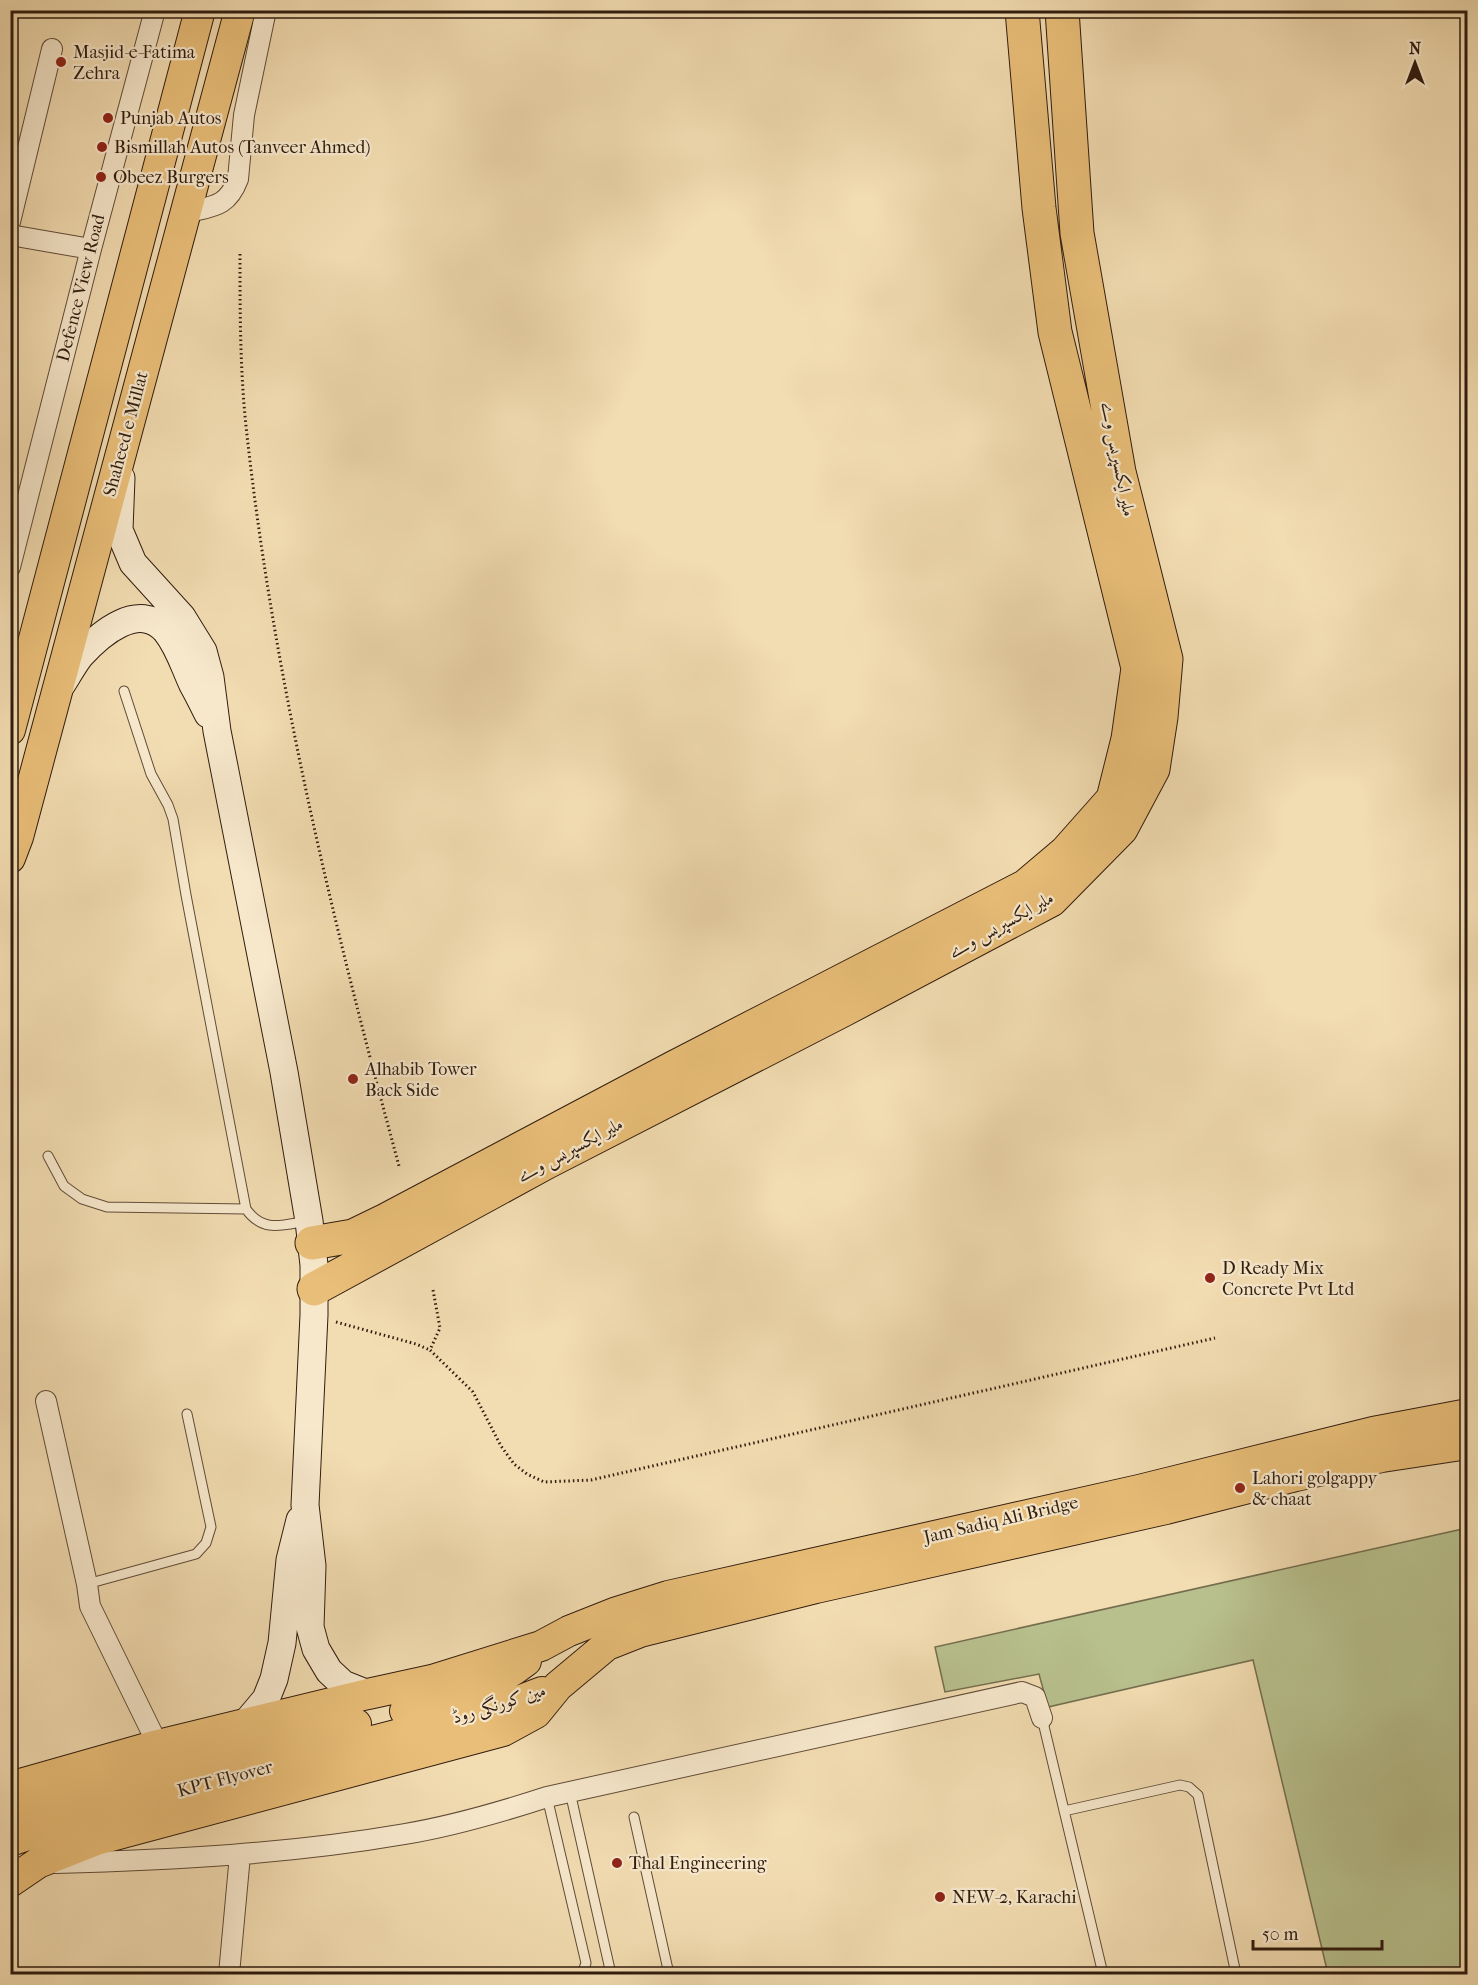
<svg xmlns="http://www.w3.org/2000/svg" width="1478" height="1985" viewBox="0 0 1478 1985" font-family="'IM FELL French Canon',Amiri,serif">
<rect width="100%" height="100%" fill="#f2dcb1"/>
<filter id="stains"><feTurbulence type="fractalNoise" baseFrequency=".00333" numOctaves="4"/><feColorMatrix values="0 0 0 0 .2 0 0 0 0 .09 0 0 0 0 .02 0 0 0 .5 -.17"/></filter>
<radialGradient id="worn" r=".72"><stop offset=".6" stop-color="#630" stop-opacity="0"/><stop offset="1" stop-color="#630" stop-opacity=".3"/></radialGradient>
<path fill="#b8c18e" stroke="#746e4e" stroke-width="1.5" d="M1467 1528V1974H1328L1253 1660 1048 1707 1039 1674 945 1692 935 1647Z"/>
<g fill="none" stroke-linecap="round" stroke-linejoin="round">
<path stroke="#707b6e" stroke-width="5" d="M1458 10 1468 21"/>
<defs>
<path id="lane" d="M124 691 151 774 168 805 173 819 186 895 246 1209C263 1233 282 1225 307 1221
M48 1156 64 1186 82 1199 107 1207 246 1209
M87 1584 196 1554 206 1543 211 1527 187 1414
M1042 1718 1103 1974
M570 1792 611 1974
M547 1797 586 1963 582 1974
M1064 1811 1180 1785 1189 1787 1198 1795 1236 1974
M634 1817 669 1974"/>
<path id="street" d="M185 213C212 206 227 208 238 179L244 115 266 10
M10 222 52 49
M10 235 91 249
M10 567 91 249 155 10
M46 1401 87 1584 90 1606 158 1745
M56 1863C173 1860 289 1854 405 1834 453 1826 501 1812 547 1797L1022 1692 1035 1697 1042 1718
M229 1974 240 1855"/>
<path id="secondary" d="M121 478 119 530 133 563 182 617 203 651 210 677 217 731 284 1072 309 1221 314 1265V1315L305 1505 312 1566 310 1627 316 1649 329 1671 343 1684 368 1694
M62 684C68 675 73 665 80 656 100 634 139 600 166 631 179 647 184 666 193 685 198 694 203 704 208 714
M245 1724 266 1699 274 1679 282 1643 290 1560 300 1520"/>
<path id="primary" d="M10 730 200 10
M10 858 18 837 240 10
M405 1711C446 1701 492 1688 526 1661
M10 1787 158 1745 368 1694 432 1680 541 1646 569 1631 617 1612 668 1596 1139 1490 1373 1432 1468 1414
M10 1815C125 1779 240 1753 356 1724
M10 1841 84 1816 500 1708 542 1692
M10 1882 38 1863 96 1840 503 1731 536 1713 558 1686 607 1645 640 1632 816 1588 1166 1509 1296 1476 1382 1457 1468 1444"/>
<path id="highway" d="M312 1243 353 1236 386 1220 673 1068 1026 886 1066 852 1113 799 1128 739 1138 668 1055 332 1039 208 1022 10
M314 1289 547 1162 843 1010 1051 900 1121 829 1153 769 1161 717 1166 659 1119 472 1077 233 1062 10"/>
</defs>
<use href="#lane" stroke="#604c38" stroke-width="11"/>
<use href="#street" stroke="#604c38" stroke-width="22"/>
<use href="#secondary" stroke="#301c0f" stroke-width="29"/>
<use href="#primary" stroke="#301c0f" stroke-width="32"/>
<use href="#highway" stroke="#301c0f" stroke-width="35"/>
<path stroke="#301c0f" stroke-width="3" stroke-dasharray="1.5 3" stroke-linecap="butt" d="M240 254C240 311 240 369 246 426 273 677 333 923 399 1166
M433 1290 440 1328 430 1350 473 1392 501 1446 514 1464 527 1474 544 1482 591 1480 1215 1338
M336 1322 416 1344 430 1350"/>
<use href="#lane" stroke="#f7e8cc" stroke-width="9"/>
<use href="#street" stroke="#f7e8cc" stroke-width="20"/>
<use href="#secondary" stroke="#f7e8cc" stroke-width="27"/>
<use href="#primary" stroke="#e9be78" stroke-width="30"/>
<use href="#highway" stroke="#e9be78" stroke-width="33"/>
</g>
<g fill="#8f2418" stroke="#f7e8cc" stroke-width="2">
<circle cx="61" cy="62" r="6"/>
<circle cx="108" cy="118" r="6"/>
<circle cx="102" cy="147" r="6"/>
<circle cx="101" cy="177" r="6"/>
<circle cx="353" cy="1079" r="6"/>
<circle cx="1210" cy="1278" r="6"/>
<circle cx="1240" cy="1488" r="6"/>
<circle cx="617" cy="1863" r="6"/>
<circle cx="940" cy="1897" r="6"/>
</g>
<g text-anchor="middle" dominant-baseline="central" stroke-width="4.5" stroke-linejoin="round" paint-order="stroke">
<g font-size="18" fill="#301c0f" stroke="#f7e8cc" text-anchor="start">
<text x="73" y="52">Masjid-e-Fatima<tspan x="73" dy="21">Zehra</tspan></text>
<text x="120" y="118">Punjab Autos</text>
<text x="114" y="147">Bismillah Autos (Tanveer Ahmed)</text>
<text x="113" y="177">Obeez Burgers</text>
<text x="365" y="1069">Alhabib Tower<tspan x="365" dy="21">Back Side</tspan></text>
<text x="1222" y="1268">D Ready Mix<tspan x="1222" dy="21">Concrete Pvt Ltd</tspan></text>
<text x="1252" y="1478">Lahori golgappy<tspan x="1252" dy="21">&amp; chaat</tspan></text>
<text x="629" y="1863">Thal Engineering</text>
<text x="952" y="1897">NEW-2, Karachi</text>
</g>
<g font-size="18" fill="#301c0f" stroke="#f7e8cc">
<text transform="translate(81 288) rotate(-76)">Defence View Road</text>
<text transform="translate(126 434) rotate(-75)">Shaheed e Millat</text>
<text transform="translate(1118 459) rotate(79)">ملیر ایکسپریس وے</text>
<text transform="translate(1001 925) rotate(-29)">ملیر ایکسپریس وے</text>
<text transform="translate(570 1150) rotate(-28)">ملیر ایکسپریس وے</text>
<text transform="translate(1001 1520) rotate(-13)">Jam Sadiq Ali Bridge</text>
<text transform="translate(499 1704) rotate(-17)">مین کورنگی روڈ</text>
<text transform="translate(225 1779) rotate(-15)">KPT Flyover</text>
</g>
</g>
<rect width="1478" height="1985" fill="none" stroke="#f2dcb1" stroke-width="36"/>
<rect x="12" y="12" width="1454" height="1961" fill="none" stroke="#301c0f" stroke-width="3"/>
<rect x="18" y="18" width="1442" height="1949" fill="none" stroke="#301c0f" stroke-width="1.5"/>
<g transform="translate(1415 63)" stroke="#f7e8cc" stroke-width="4.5" paint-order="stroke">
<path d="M0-4.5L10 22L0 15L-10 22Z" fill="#301c0f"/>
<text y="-9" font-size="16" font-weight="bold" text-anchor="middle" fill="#301c0f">N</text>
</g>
<path d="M1253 1940v9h129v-9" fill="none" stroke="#301c0f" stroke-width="3"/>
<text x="1262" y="1940" font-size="18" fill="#301c0f" stroke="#f7e8cc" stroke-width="4.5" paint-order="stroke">50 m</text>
<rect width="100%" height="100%" filter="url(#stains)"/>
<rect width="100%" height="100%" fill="url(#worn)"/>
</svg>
